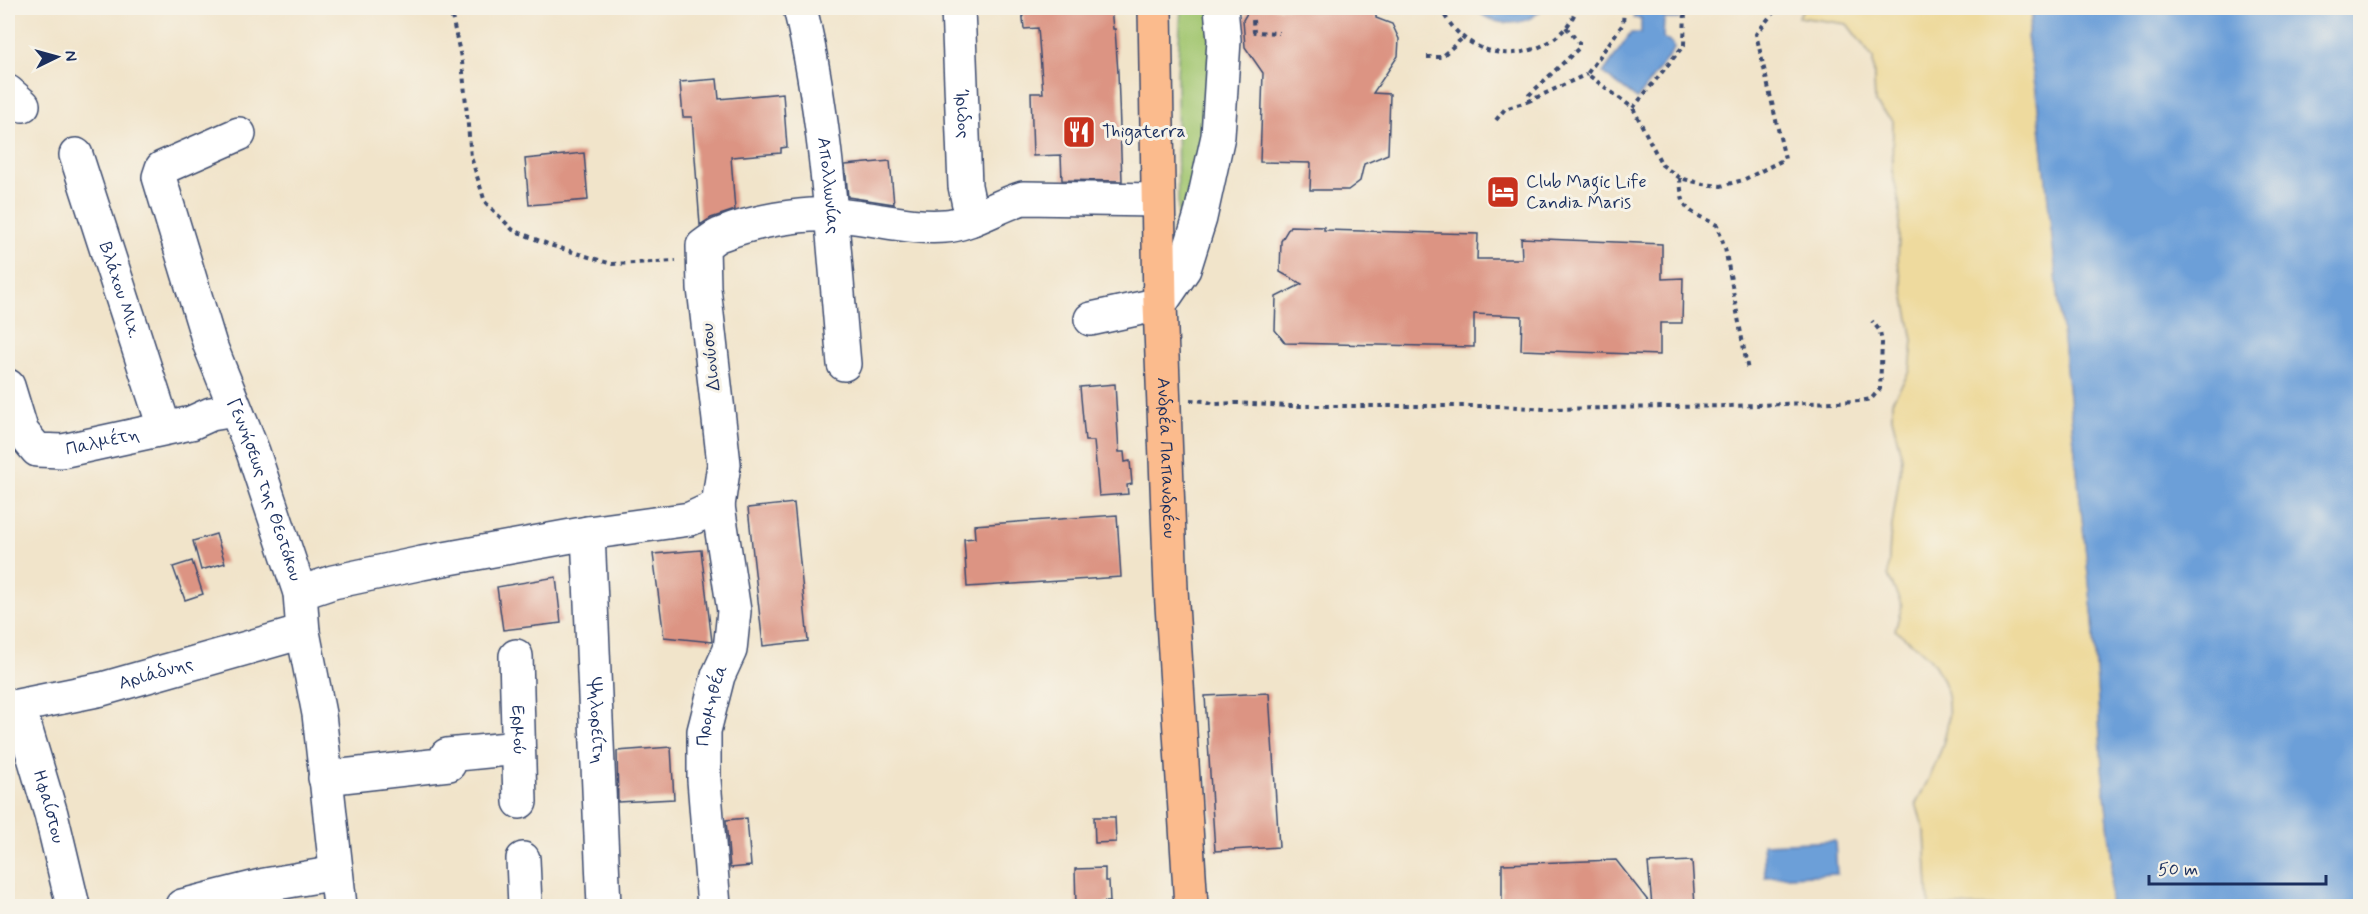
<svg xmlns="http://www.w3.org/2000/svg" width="2368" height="914" viewBox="0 0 2368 914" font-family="Mynerve,sans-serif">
<rect width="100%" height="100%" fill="#f7f3e8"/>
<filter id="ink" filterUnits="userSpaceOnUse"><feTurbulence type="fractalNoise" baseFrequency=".0167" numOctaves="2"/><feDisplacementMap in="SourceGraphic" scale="12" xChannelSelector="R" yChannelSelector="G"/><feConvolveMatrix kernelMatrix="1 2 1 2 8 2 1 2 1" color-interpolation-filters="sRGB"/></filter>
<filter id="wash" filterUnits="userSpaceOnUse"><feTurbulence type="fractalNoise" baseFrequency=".008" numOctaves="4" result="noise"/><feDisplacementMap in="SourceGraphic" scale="24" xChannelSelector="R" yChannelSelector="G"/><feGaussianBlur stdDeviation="1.35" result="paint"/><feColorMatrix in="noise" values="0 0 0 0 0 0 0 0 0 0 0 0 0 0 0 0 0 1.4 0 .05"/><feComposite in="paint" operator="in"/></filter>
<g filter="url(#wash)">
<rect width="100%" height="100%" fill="#f1e4ca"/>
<path fill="#a2c670" stroke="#5e7a67" stroke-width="1.5" d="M1181 8H1212L1206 130 1178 235 1177 75Z"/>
<path fill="#eeda9e" stroke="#84847e" stroke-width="1.5" d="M1804 8H2034L2027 37 2037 97 2093 620 2102 767 2112 860 2109 906H1929L1925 833 1916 803C1940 758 1967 708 1931 660 1922 649 1906 639 1895 630L1902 606 1888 575 1890 539 1902 458 1892 418V401L1910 371 1913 340 1898 262 1900 206 1892 171 1893 121 1875 103 1873 58 1847 24 1798 17Z"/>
<path fill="#6c9fd8" stroke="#44679b" stroke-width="1.5" d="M1475 8H1543C1525 28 1493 28 1475 8Z
M1634 8H1679V19H1664L1663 38 1673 44 1674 49 1637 99 1603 73 1631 33H1641V18H1634Z
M2034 8H2360V906H2109L2112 860 2102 767 2093 620 2037 97 2027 37Z
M1835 841 1837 874 1765 877 1763 844Z"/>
<g id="blocks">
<path fill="#dc9483" d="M1022 8H1111L1113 29H1115L1118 73 1122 181 1062 180 1061 155 1033 156 1031 93H1043L1038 28 1024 29Z
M1250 8H1376V18L1392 24 1399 39 1398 56 1373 93 1390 94 1388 154 1364 164 1360 181 1348 190H1310L1311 163 1260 162 1263 73 1245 47 1243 20Z
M717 79 719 99 783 93 787 147 781 148V153L731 157 735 210 711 218 700 225 692 117H683L680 82Z
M584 153 588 200 529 205 525 159Z
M890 161 894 204 848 197 845 165Z
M1290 226 1324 227V230L1478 234 1477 259H1522L1521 238 1662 244V279L1683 278 1682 323H1660V355L1521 350 1522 316 1474 314V347L1285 343 1275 330 1276 297 1302 284 1280 272 1281 241Z
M1115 384 1119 452H1124L1125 462 1130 461 1132 484 1127 485 1128 494 1099 496 1094 441H1085L1080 387Z
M794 503 808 641 763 646 748 508Z
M1117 515 1121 577 967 587 964 539 975 538 974 525Z
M216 534 225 563 201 570 193 541Z
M701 550 712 642 664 637 653 554Z
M192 561 203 594 185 600 173 567Z
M556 577 561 623 503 630 497 587Z
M1269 693 1279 847 1215 851 1205 696Z
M671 747 674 799 618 802 617 751Z
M1094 817H1115L1116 842 1095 843Z
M747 818 751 866 730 868 726 820Z
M1616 860 1652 906 1648 863 1692 861 1695 906H1502V864Z
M1105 868V881H1109L1110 902H1105V906H1076L1075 869Z"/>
</g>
</g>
<g filter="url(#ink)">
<use href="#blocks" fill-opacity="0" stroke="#3b4a6e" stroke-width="1.5"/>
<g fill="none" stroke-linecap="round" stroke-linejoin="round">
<defs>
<g id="minor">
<path id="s1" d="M800 8C828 124 833 245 844 364"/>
<path id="s2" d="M958 8 965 186 972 219"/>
<path d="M8 92 23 105"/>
<path id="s3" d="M239 134 162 168 159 177 210 345 253 452 300 593 303 632 319 714 340 906"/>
<path id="s4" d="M76 155 164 427"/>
<path d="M1091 319 1160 304 1184 269 1200 218 1218 136 1224 40 1221 8"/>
<path id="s5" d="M8 386 22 432 37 450 62 451 191 423 211 414 235 410"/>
<path id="s6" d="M588 533 604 906"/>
<path d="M300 593 333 582 422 563 588 533 690 519 718 506 724 464 704 288 703 246C709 242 715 236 722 234 752 222 799 213 831 215 869 216 907 229 945 226 968 225 999 205 1023 198L1157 200"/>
<path id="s7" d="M516 656 520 802"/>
<path id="s8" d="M19 707 51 814 73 906"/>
<path id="s9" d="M8 708 102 689 303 632"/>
<path d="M325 778 449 764 447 755 518 748"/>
<path d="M523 859 525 906"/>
<path d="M182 906 265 885 336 873"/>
<path id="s10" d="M714 906 704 780V731L718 676 730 650 734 611 718 506"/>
</g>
<g id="major">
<path id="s11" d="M1155 8 1160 304 1171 589 1191 906"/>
</g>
</defs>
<use href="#minor" stroke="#3b4a6e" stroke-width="36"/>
<use href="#major" stroke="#3b4a6e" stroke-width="36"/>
<path stroke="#3b4a6e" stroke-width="4" stroke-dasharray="4.5 4.5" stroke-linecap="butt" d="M450 8 462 62 471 157 485 202 513 230 550 245 612 264 676 261
M1440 8C1448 21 1456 34 1470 42 1507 66 1562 50 1577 8
M1624 8 1623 24 1587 74 1633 108 1662 165 1680 178 1703 184 1721 186 1743 180 1785 159 1756 34 1777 8
M1253 20 1254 32 1279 33
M1566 27 1579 43V48L1529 95V101L1587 74
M1427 57H1441L1464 37
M1633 108 1684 45 1685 8
M1496 120 1505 109 1529 101
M1680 178C1682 213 1688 210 1717 225L1725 248 1748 371
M1190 400 1205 401 1214 404 1237 403 1289 406H1502L1545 409 1730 406 1860 401 1871 399 1880 389 1882 343 1880 331 1872 321"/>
<use href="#minor" stroke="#fff" stroke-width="33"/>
<use href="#major" stroke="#fbbb8d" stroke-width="33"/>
</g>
</g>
<defs>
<symbol id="restaurant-square" viewBox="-11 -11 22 22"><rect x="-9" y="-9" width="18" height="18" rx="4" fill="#c8321e" stroke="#f7f3e8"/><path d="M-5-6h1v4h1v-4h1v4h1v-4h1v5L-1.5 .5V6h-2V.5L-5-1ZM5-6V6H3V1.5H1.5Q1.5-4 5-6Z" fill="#fff"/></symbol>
<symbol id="hotel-square" viewBox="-11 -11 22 22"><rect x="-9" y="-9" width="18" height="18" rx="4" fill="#c8321e" stroke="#f7f3e8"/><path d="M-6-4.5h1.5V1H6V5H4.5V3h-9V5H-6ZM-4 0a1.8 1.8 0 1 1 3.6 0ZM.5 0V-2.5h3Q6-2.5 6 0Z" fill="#fff"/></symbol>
</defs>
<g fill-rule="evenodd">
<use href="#restaurant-square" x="1060" y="113" width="38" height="38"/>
<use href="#hotel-square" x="1484" y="173" width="38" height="38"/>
</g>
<g text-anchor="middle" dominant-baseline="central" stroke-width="6" stroke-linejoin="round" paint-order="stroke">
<g font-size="18" fill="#1b2f5e" stroke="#f7f3e8">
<text stroke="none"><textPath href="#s2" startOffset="106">Ίριδος</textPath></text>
<text stroke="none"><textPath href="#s1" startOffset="180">Απολλωνίας</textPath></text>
<text stroke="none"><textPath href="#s4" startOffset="142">Βλάχου Μιχ.</textPath></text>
<text transform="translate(711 357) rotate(-96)">Διονύσου</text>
<text stroke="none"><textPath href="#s5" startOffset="138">Παλμέτη</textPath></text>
<text stroke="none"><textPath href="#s11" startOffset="450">Ανδρέα Παπανδρέου</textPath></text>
<text stroke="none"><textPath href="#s3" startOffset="424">Γεννήσεως της Θεοτόκου</textPath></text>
<text stroke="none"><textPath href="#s9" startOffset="152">Αριάδνης</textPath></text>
<text stroke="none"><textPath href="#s10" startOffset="202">Προμηθέα</textPath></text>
<text stroke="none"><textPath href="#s6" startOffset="188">Ψηλορείτη</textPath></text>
<text stroke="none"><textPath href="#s7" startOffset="74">Ερμού</textPath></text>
<text stroke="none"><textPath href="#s8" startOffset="104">Ηφαίστου</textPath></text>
</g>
<g font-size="18" fill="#1b2f5e" stroke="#f7f3e8" text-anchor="start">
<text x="1102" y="132">Thigaterra</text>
<text x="1526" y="182">Club Magic Life<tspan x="1526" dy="21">Candia Maris</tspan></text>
</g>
</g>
<rect width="2368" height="914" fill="none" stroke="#f7f3e8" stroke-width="30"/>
<g transform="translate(57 57) rotate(85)" stroke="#f7f3e8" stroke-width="4.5" paint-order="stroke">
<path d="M0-4.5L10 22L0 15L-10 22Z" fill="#1b2f5e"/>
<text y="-9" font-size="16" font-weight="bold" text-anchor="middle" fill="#1b2f5e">N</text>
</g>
<path d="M2149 875v9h177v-9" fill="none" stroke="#1b2f5e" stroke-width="3"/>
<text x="2158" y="875" font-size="18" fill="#1b2f5e" stroke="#f7f3e8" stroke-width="4.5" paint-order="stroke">50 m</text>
</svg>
